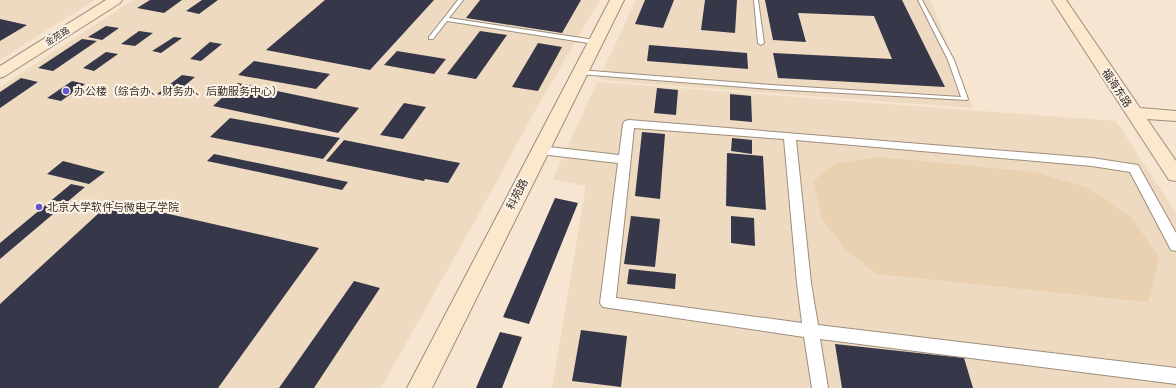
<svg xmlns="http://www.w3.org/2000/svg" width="1176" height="388" viewBox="0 0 1176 388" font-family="Merriweather,'Noto Sans SC',serif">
<rect width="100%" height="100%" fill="#f5e5d1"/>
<path fill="#eedac0" d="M0 0H95L0 60Z
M133 0H600L537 107 481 210 381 388H0V87Z
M636 0H930L973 108 637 83 599 79Z
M597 82 1116 121 1176 213V388H552L586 186 553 179Z"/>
<path fill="#e8d0b0" d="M879 157 1034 172 1088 188 1132 218 1159 258 1148 302 877 274 846 250 822 219 813 181 837 163Z"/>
<path fill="#37374a" d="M150 0H182L164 13 137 8Z
M202 0H218L199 14 186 11Z
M325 0H434L370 70 266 50Z
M480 0H581L562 33 466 18Z
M645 0H674L663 28 635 24Z
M705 0H737L735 33 701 30Z
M765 0H902L945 87 778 78 773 53 892 59 874 16 798 13 806 42 773 40Z
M0 19 27 25 0 41Z
M106 26 119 28 102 40 88 37Z
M139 31 153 33 135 46 121 44Z
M480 31 507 35 476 79 447 74Z
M174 37 182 38 161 53 152 51Z
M82 39 97 41 53 71 38 68Z
M210 42 222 44 201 61 190 59Z
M538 43 562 47 538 91 512 87Z
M649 45 747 53 748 69 647 61Z
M397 51 446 59 434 74 384 65Z
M106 52 118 54 94 71 83 68Z
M254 61 330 74 316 89 238 75Z
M182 75 195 77 171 97 157 94Z
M21 78 38 82 0 108V92Z
M72 81 85 84 61 101 47 98Z
M238 83 359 108 338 133 213 106Z
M657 88 678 90 676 115 654 113Z
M730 94 751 96 752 122 730 120Z
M404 103 426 107 403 139 380 135Z
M230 118 340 138 323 159 210 137Z
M642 132 665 134 660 199 635 196Z
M732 138 752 140V154L731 151Z
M344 140 439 159 460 163 448 183 425 179 424 181 326 161Z
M727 153 763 156 766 210 726 206Z
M214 154 348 182 342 190 207 161Z
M63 161 105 172 89 184 47 174Z
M71 184 85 187 0 259V243Z
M555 198 578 203 529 324 503 317Z
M112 201 319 248 218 388H0V304Z
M631 216 660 219 655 267 624 264Z
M731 216 754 218 755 246 731 243Z
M629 269 676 274 675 289 627 284Z
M354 281 380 288 314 388H279Z
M581 330 627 336 621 387 572 381Z
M500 332 522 337 502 388H476Z
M835 344 964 358 973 388H842Z"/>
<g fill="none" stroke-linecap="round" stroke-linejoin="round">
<defs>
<path id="lane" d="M458 0H463L449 18 595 40 598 42 595 44 447 21 433 39H429V37Z
M754 0H758L764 43 761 45 758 43Z
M918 0H922L954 60 968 99 967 100 771 89 579 74 576 72 579 70 771 85 961 97 948 60Z"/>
<path id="street" d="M629 120 1092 158 1138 165 1176 233V251L1171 250 1130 172 1092 166 796 140 811 283 818 325 1176 368V384L820 339 828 388H812L804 337 603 307 600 303 618 163 540 154 536 153 534 150 536 147 540 146 619 155 623 124 625 121ZM634 128 784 139 797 283 802 323 616 298Z"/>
<path id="secondary" d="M106 0H122L120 3 5 76 0 78V66Z
M610 0H624L432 388H407Z
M1052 0H1066L1140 108 1176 111V121L1147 119 1176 161V181L1169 180Z"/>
</defs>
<use href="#lane" stroke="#9d8e7c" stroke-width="2"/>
<use href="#street" stroke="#9d8e7c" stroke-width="2"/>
<use href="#secondary" stroke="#9d8e7c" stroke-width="2"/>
<use href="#lane" fill="#fff" fill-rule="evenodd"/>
<use href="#street" fill="#fff" fill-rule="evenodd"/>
<use href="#secondary" fill="#fce8cc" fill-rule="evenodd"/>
</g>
<g fill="#6554cd" stroke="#fdf3e7" stroke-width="1.5">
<circle cx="66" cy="91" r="4"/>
<circle cx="39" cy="207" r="4"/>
</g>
<g text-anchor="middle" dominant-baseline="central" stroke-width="4" stroke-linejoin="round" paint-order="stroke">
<g font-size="9" fill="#373129" stroke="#fdf3e7">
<text transform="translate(57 36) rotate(-32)">金苑路</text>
</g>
<g font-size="11" fill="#373129" stroke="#fdf3e7">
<text transform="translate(1117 88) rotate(56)">福海东路</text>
<text transform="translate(517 194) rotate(-63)">科苑路</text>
</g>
<g font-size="11" fill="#373129" stroke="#fdf3e7" text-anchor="start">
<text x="74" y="91">办公楼（综合办、财务办、后勤服务中心）</text>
<text x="47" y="207">北京大学软件与微电子学院</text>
</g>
</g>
</svg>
